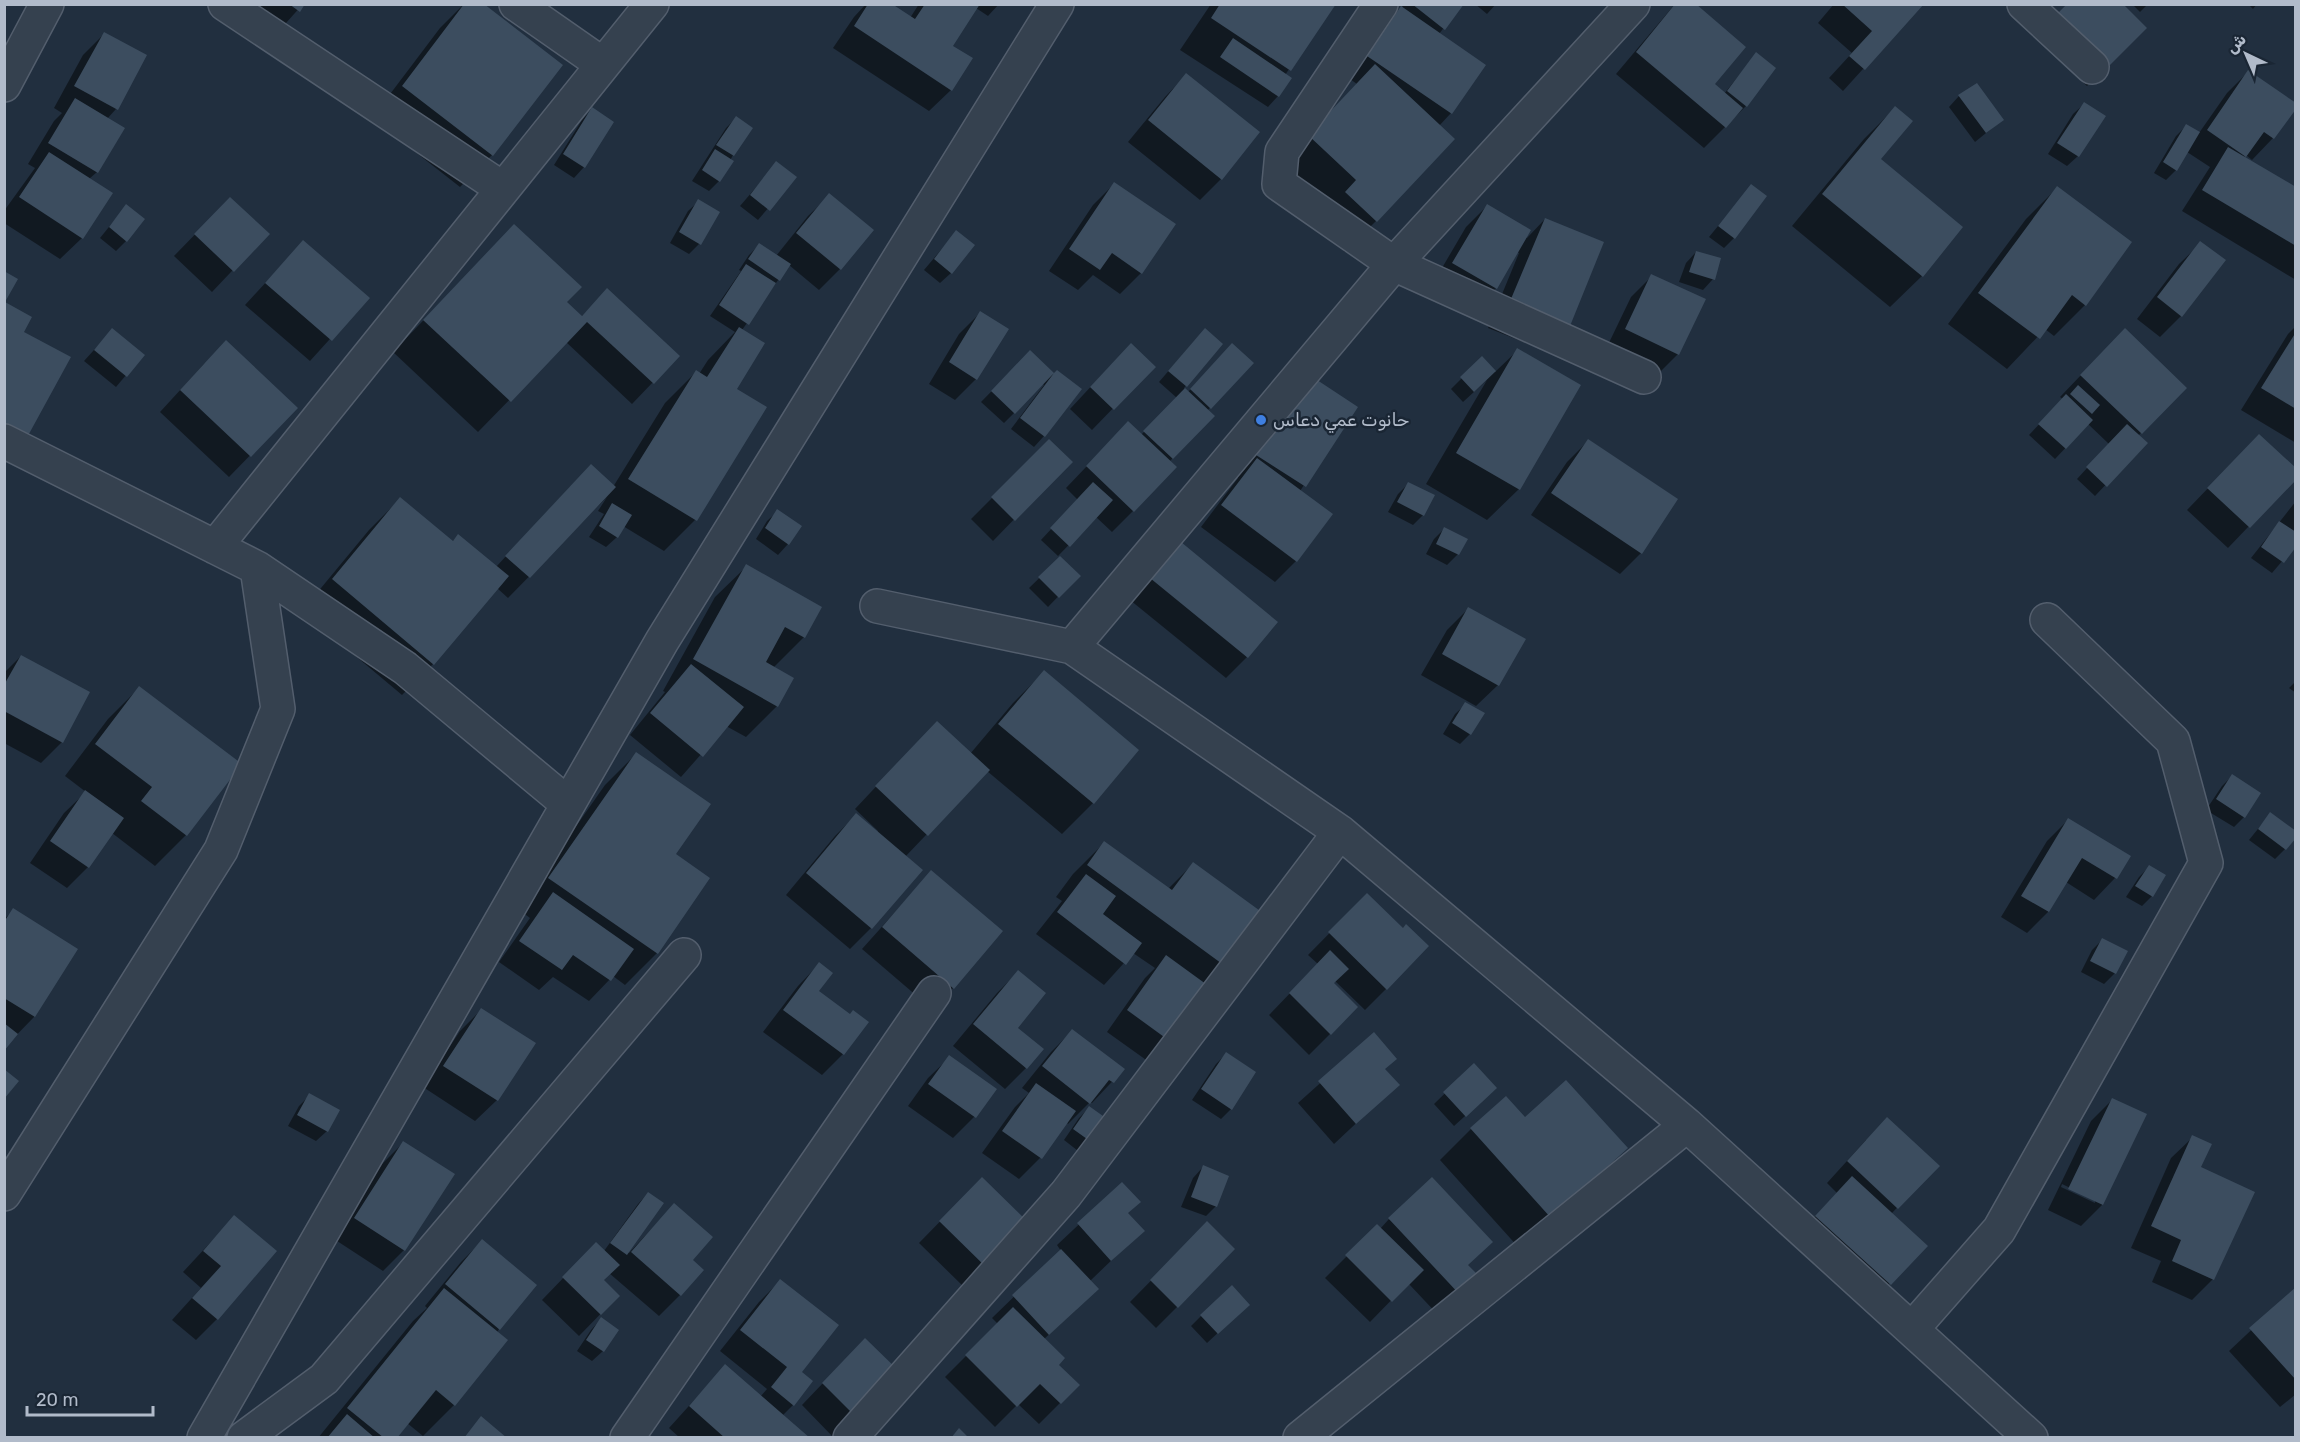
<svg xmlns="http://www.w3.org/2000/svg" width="2300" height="1442" viewBox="0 0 2300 1442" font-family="Rubik,Cairo,sans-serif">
<rect width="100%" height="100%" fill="#212f3f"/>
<path fill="#0007" fill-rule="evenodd" d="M238 4H303L278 32Z
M464 4 561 66 492 155 460 187 372 118 440 28Z
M866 4H889L910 18 919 4H999L988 16 976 8 951 46V90L929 111 833 48 854 17Z
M1211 4H1334L1285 75 1278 96 1268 107 1180 50Z
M1405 4H1462L1439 34 1451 113 1439 126 1376 221 1345 252 1315 224 1278 167 1357 84 1347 77 1380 29Z
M1475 4H1496L1487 14Z
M1675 4 1713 85 1724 94 1756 54 1746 106 1704 148 1616 74Z
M1834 4H1922L1843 91 1829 78 1852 53 1818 23Z
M2132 4H2148L2140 12Z
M2248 4H2257L2253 9Z
M2145 28 2087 86 2036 37Z
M104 34 145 56 116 109 107 119 97 172 89 179 111 194 82 238 60 259 4 223V211L35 168 28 164 54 121 62 113 54 108 83 55Z
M2248 72 2273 138 2252 160 2246 155 2243 158 2296 189V280L2182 211 2210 167 2187 152 2176 170 2166 180 2154 173 2176 136 2186 126 2199 133 2227 93Z
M1186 75 1221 179 1200 200 1128 142 1165 97Z
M1959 96 2002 120 1975 142 1949 107Z
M2084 104 2104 117 2078 156 2067 166 2048 154 2073 114Z
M1895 108 1879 160 1922 276 1890 307 1792 226 1864 139Z
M592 109 584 167 574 178 554 165 582 120Z
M736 118 733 155 719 181 709 191 692 181 726 128Z
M777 163 795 177 758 220 740 206Z
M1114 184 1141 273 1120 294 1093 275 1078 290 1049 271 1093 205Z
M1751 186 1734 238 1724 248 1709 237Z
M2057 188 2085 305 2054 336 2045 329 2007 369 1948 324 2026 219Z
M830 195 840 269 819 290 789 265 742 330 735 389 695 520 664 551 623 526 617 537 606 547 589 537 604 514 598 511 607 497 508 598 497 588 433 664 402 695 302 611 369 530 400 499 452 542 458 536 496 567 570 487H613L665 403 696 372 699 374 708 360 735 332 710 316 741 271 739 270 749 255 759 245 776 256 808 216Z
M699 201V244L689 254 670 243 688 211Z
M126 206V241L116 251 100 238Z
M1487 206 1527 238 1545 219 1567 330 1546 351 1488 328 1519 253 1517 252 1496 288 1475 309 1432 285 1466 227Z
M209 220 267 234 212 292 174 256Z
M514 226 565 302 581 317 607 290 678 356 632 404 566 342 478 432 393 352Z
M956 232 951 273 940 283 924 270Z
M303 242 367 298 310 361 245 305Z
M2201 243 2181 316 2160 337 2137 319 2179 264Z
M1696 252 1713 279 1703 290 1679 282 1686 263Z
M1652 276 1678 354 1657 375 1605 351 1631 297Z
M980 313 976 379 955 400 929 384 959 334Z
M2296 326V443L2241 410 2288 334Z
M112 330 143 355 116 387 84 361Z
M1195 340 1221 344 1184 388 1188 392 1222 355 1252 363 1207 411 1213 417 1169 462 1133 511 1112 532 1096 517 1058 556 1041 540 1078 500 1066 488 1107 445 1141 435 1177 398 1159 382Z
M1518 350 1519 489 1487 520 1426 484 1487 380 1463 402 1451 389 1482 358 1495 372Z
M2104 351 2185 388 2138 436 2145 443 2095 496 2077 479 2109 444 2088 424 2055 459 2029 435 2063 399 2060 397Z
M1030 352 1054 375 1044 436 1034 447 1011 429 1044 385 1043 384 1004 423 981 402Z
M205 363 296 408 229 477 160 412Z
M1110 366 1153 367 1092 430 1070 409Z
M1287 397 1356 408 1300 491 1296 561 1275 582 1201 527 1238 478 1236 476Z
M1049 441 1070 462 993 541 971 519Z
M1588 441 1641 553 1620 574 1531 515 1567 462Z
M2238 457 2296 477 2228 548 2187 510Z
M1409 483 1423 515 1413 525 1388 512 1398 494Z
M2296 501V545L2272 573 2251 558Z
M778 511 788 544 778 555 756 539 767 521Z
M1444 529 1466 540 1458 554 1447 565 1426 554 1434 539Z
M1060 558 1078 576 1048 607 1029 588Z
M1160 565 1247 657 1226 678 1130 600Z
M747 566 804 637 773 668 777 706 746 737 726 726 681 777 630 735 665 692 663 691 715 597Z
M1468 609 1498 685 1476 706 1421 675 1447 630Z
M21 656 62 742 41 763 4 743V673Z
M1044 672 1093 803 1062 834 987 771 905 857 921 870 871 928 850 949 786 895 835 836 856 815 877 833 878 831 855 809 916 744 970 754 1013 703Z
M2296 681V693L2289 688Z
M139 688 186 835 155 866 112 833 88 867 67 888 30 863 64 813 86 792 65 776 108 719Z
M1466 704 1470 734 1460 744 1443 734 1455 714Z
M636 754 674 855 708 879 657 953 625 985 613 976 589 1001 553 977 539 990 499 962 530 918 518 909 605 785Z
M2232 776 2244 817 2234 827 2206 810 2222 786Z
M2270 814 2285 849 2275 859 2249 840Z
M2068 820 2129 857 2115 878 2094 900 2066 882 2048 912 2027 933 2001 917 2047 841Z
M1104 843 1168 889 1193 864 1261 914 1149 1062 1107 1032 1145 978 1155 968 1133 953 1104 985 1036 934 1062 901 1056 897 1073 874Z
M2149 867 2152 896 2142 906 2126 897 2139 877Z
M931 872 953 988 932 1009 862 949Z
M1367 895 1386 989 1365 1010 1335 981 1332 983 1330 1034 1309 1055 1269 1015 1318 964 1308 955Z
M14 910 76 949 34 1017 4 1048V919Z
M2102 940 2126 952 2115 973 2104 984 2081 972 2092 950Z
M819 964 817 992 843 1054 822 1075 763 1032 798 986Z
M1018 972 1016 1028 1026 1068 1005 1089 953 1046 997 993Z
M481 1010 534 1044 497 1100 475 1121 423 1087 460 1031Z
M1072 1031 1123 1070 1092 1103 1090 1102 1068 1124 1066 1122 1040 1158 1019 1179 982 1153 1015 1107 1029 1093 1022 1088 1051 1052Z
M1374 1035 1384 1070 1397 1085 1334 1144 1298 1103Z
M1226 1054 1231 1109 1221 1119 1192 1100 1216 1064Z
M950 1057 995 1089 974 1117 953 1138 908 1106 928 1078Z
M1474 1065 1485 1098 1454 1126 1434 1104Z
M310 1095 327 1131 316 1141 288 1126 299 1106Z
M2113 1099 2102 1205 2081 1226 2048 1210 2091 1121ZM2062 1184 2095 1200V1203L2061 1187Z
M1089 1108 1093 1143 1082 1154 1064 1140 1079 1118Z
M1471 1129 1626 1148 1519 1248 1440 1160Z
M2193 1137 2213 1279 2192 1300 2152 1282 2161 1261 2131 1248 2171 1158Z
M1866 1140 1937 1166 1891 1214 1926 1246 1868 1305 1795 1238 1837 1193 1827 1183Z
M403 1143 404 1250 383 1271 334 1239 382 1164Z
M1203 1167 1216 1206 1206 1216 1181 1207 1193 1178Z
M1122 1184 1127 1214 1142 1231 1090 1281 1076 1310 1044 1339 1057 1365 1060 1403 1039 1424 1018 1404 995 1427 945 1377 998 1324 992 1318 1061 1251 1057 1245Z
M648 1193 628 1252 629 1253 674 1205 691 1260 680 1295 659 1316 609 1273 602 1280 618 1296 579 1336 542 1300 596 1244 604 1251 638 1204Z
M961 1200 1030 1226 967 1290 919 1243Z
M234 1217 217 1319 196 1340 172 1320 201 1288 183 1272Z
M1389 1219 1467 1266 1480 1279 1440 1317 1408 1283 1370 1322 1325 1278 1377 1226 1380 1229Z
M482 1241 499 1329 454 1405 423 1436 407 1423 395 1438H318L413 1321 427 1308 425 1306 461 1262Z
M1186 1245 1177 1307 1156 1328 1130 1302Z
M780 1281 800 1372 793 1405 782 1416 807 1438H680L669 1428 725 1366 760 1397 767 1389 720 1351 759 1302Z
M2295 1289 2296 1394 2280 1407 2229 1351Z
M1237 1315 1207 1343 1191 1326 1201 1316Z
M601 1319 603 1351 592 1361 577 1351 591 1330Z
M844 1361 900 1374 834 1438 802 1405Z"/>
<path fill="#3c4d5f" d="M289 4H305L300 12Z
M464 4H484L563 65 493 156 402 86Z
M868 4H892L915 19 925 4H980L953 46 973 58 952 91 854 26Z
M1220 4H1336L1291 71 1211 18Z
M1412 4H1464L1445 30Z
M1675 4H1696L1746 47 1715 84 1743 108 1726 128 1636 52Z
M1842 4H1924L1865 70 1849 56 1872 31Z
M2067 4H2123L2147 28 2109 66 2056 15Z
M1401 6 1486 65 1452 114 1367 56Z
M104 32 147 55 118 110 74 86Z
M1233 38 1292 78 1279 97 1220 57Z
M1756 52 1776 68 1747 107 1727 91Z
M1375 64 1455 139 1377 222 1345 192 1356 180 1308 135Z
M2248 70 2296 103V109L2274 139 2264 132 2246 157 2207 130Z
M1186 73 1260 132 1222 180 1148 120Z
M1977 83 2004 120 1986 133 1958 95Z
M75 98 125 128 98 173 48 143Z
M2084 102 2106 116 2079 157 2057 143Z
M1895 106 1913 121 1881 159 1963 227 1923 277 1822 194Z
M592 107 614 122 585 168 563 154Z
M736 116 753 128 734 156 716 145Z
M2186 124 2200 132 2177 171 2163 162Z
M2228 147 2296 187V246L2202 190Z
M715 149 734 161 720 182 702 170Z
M49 152 113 193 83 239 19 197Z
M776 161 797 177 770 211 750 195Z
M1114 182 1176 224 1142 274 1112 253 1100 270 1069 249Z
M1751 184 1767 196 1735 239 1718 226Z
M2057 186 2132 242 2086 306 2072 295 2040 339 1978 293Z
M829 193 874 230 841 270 796 233Z
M230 197 270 234 234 272 194 234Z
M698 199 720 212 701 245 679 232Z
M126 204 145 219 127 242 109 227Z
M1487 204 1531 230 1497 289 1452 263Z
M1545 218 1604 242 1568 331 1508 306Z
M514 224 582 287 567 302 582 316 607 288 680 356 654 384 587 322 511 402 423 320Z
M956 230 975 245 952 274 934 259Z
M303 240 370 298 332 341 265 283Z
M2200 241 2226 260 2182 317 2157 297Z
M759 243 791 264 780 281 748 259Z
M1696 251 1721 258 1715 280 1689 272Z
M746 264 776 283 749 325 719 305Z
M4 271 18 279 5 302 32 317 24 332 71 357 24 443 4 433Z
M1651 274 1706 299 1679 355 1625 329Z
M980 311 1009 329 977 380 949 362Z
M739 327 765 343 737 389 767 407 697 521 628 479 696 370 707 377Z
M112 328 145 355 127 377 94 350Z
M1205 328 1223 344 1187 387 1168 371Z
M2125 328 2187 388 2142 434 2080 375Z
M2296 332V409L2261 388Z
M226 340 298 408 251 457 180 390Z
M1131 343 1156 367 1114 410 1090 387Z
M1232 343 1254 363 1211 409 1190 389Z
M1517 348 1581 385 1520 490 1456 453Z
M1030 350 1054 373 1057 370 1082 389 1045 437 1020 418 1054 373 1015 414 991 391Z
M1482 356 1496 371 1474 392 1460 377Z
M1308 374 1358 407 1306 487 1256 455Z
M2078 385 2100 405 2092 414 2070 394Z
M1185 388 1215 416 1173 459 1143 431Z
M2066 394 2093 420 2066 449 2038 424Z
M1128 421 1177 467 1134 512 1086 466Z
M2127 424 2148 443 2107 487 2086 467Z
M2259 434 2296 468V480L2250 528 2207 488Z
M1049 439 1073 462 1015 521 991 497Z
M1588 439 1678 499 1642 554 1551 493Z
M1257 458 1333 514 1297 562 1221 505Z
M591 464 616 487 530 578 505 556Z
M1093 482 1113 500 1070 547 1050 528Z
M1408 482 1435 495 1424 516 1397 502Z
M400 497 453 541 458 534 509 576 434 665 332 579Z
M612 503 632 515 618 538 599 526Z
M777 509 802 526 789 545 765 528Z
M2279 521 2296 532V547L2284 563 2261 547Z
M1444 527 1468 539 1459 555 1436 544Z
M1181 542 1278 622 1248 658 1150 578Z
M1060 556 1081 576 1059 598 1038 577Z
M746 564 822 607 805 638 785 627 766 662 794 678 778 707 693 659Z
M1468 607 1526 639 1499 686 1442 654Z
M21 655 90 692 63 743 4 711V685Z
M691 664 744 707 703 757 650 713Z
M1044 670 1139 750 1094 804 998 724Z
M139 686 242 764 187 836 141 801 152 787 95 744Z
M1465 702 1485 713 1471 735 1452 723Z
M937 721 990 770 928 836 875 786Z
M636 752 711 804 676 854 710 878 658 954 548 878Z
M2232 774 2261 793 2245 818 2216 799Z
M85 790 124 818 89 868 50 841Z
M2270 812 2296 831V838L2286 850 2258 829Z
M856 813 923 870 872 929 806 873Z
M2068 818 2131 856 2117 879 2082 858 2049 912 2021 896Z
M1104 841 1172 890 1193 862 1263 913 1225 966 1087 865Z
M2149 865 2166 875 2153 897 2135 886Z
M931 870 1003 931 954 989 882 927Z
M1086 874 1116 896 1103 914 1142 943 1126 965 1057 912Z
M553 892 634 949 611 981 573 955 562 970 519 941Z
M1367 893 1403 928 1406 924 1429 946 1387 990 1328 932Z
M13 908 78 949 35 1017 4 998V922Z
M2102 938 2128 951 2116 974 2090 961Z
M1330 950 1349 969 1334 983 1358 1007 1331 1035 1289 993Z
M1166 955 1210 987 1171 1042 1127 1010Z
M819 962 833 973 819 991 850 1014 853 1010 869 1022 844 1055 783 1010Z
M1018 970 1046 993 1018 1028 1044 1049 1027 1069 973 1024Z
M481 1008 536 1043 498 1101 443 1066Z
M4 1023 18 1034 4 1051Z
M1072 1029 1125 1069 1114 1083 1109 1080 1090 1104 1042 1066Z
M1374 1032 1397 1059 1385 1069 1400 1085 1356 1124 1318 1081Z
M1226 1052 1256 1072 1232 1110 1201 1089Z
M949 1055 997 1089 976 1118 928 1084Z
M1474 1063 1497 1088 1466 1117 1443 1092Z
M4 1069 19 1081 4 1099Z
M1566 1080 1628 1148 1551 1218 1470 1128 1506 1096 1525 1117Z
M1036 1083 1076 1111 1042 1159 1002 1131Z
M309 1093 340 1110 328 1132 297 1115Z
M2112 1098 2147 1114 2103 1205 2068 1189Z
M1089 1106 1110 1121 1094 1144 1073 1129Z
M1887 1117 1940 1166 1898 1209 1847 1161Z
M2192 1135 2212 1144 2201 1167 2255 1192 2214 1280 2172 1261 2181 1240 2151 1226Z
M403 1141 455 1174 405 1251 354 1218Z
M1203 1165 1229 1176 1217 1207 1191 1197Z
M1852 1176 1928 1246 1891 1285 1815 1216Z
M982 1177 1032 1226 989 1270 939 1221Z
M1432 1177 1493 1242 1468 1265 1482 1279 1462 1297 1388 1218Z
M1122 1182 1141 1202 1128 1213 1145 1231 1111 1261 1077 1223Z
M648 1192 664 1203 627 1255 610 1243Z
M674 1203 713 1237 693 1260 704 1270 681 1296 631 1252Z
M234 1215 277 1251 218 1320 192 1298 221 1266 203 1251Z
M1207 1221 1235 1249 1178 1308 1150 1280Z
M1377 1224 1424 1270 1392 1302 1345 1255Z
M482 1239 537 1285 500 1330 445 1284Z
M596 1242 620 1265 604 1280 620 1296 601 1315 562 1277Z
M1061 1249 1099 1289 1049 1335 1012 1295Z
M780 1279 839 1325 802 1372 813 1381 794 1406 771 1387 787 1367 740 1330Z
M1232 1285 1250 1305 1218 1334 1200 1315Z
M2296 1287V1380L2249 1328Z
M444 1288 508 1340 455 1406 436 1390 397 1438H384L347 1408Z
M1013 1307 1065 1358 1059 1365 1080 1385 1061 1404 1040 1384 1017 1407 965 1355Z
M601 1317 619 1330 604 1352 586 1340Z
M865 1338 902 1374 858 1419 822 1383Z
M725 1364 810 1438H725L689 1406Z
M347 1414 375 1438H327Z
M481 1416 507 1438H464Z
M959 1428 969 1438H951Z"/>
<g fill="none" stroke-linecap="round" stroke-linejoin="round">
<defs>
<path id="street" d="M225 4 503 189
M516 4 602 64
M1381 4 1282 152 1279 184 1394 264 1644 377
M2024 4 2092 67
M4 85 47 4
M4 441 257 568 405 668 568 804
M215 547 652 4
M877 606 1072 647 1394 264 1633 4
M1072 647 1340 832 1687 1125 2031 1438
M4 1194 221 850 278 709 257 568
M1912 1329 1999 1230 2206 863 2173 741 2047 620
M204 1438 662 641 1057 4
M244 1438 324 1379 684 955
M627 1438 934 993
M850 1438 1066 1194 1340 832
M1300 1438 1687 1125"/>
</defs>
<use href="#street" stroke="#535e6d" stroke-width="36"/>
<use href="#street" stroke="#35414f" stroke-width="33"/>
</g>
<circle fill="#3f7fe0" stroke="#1a2634" stroke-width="2" cx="1261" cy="420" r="6"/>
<g text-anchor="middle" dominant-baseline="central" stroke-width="5" stroke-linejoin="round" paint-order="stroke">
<g font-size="18" fill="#b1bbca" stroke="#1a2634" text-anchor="start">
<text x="1273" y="420">حانوت عمي دعاس</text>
</g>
</g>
<rect width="2300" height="1442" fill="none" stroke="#b1bbca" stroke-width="12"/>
<g transform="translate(2246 54) rotate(316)" stroke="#1a2634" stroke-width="4.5" paint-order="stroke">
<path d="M0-4.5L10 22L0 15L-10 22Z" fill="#b1bbca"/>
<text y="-9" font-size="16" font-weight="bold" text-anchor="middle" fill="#b1bbca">ش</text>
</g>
<path d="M27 1406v9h126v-9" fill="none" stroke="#b1bbca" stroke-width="3"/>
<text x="36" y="1406" font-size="18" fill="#b1bbca" stroke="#1a2634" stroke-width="4.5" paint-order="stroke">20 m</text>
</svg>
